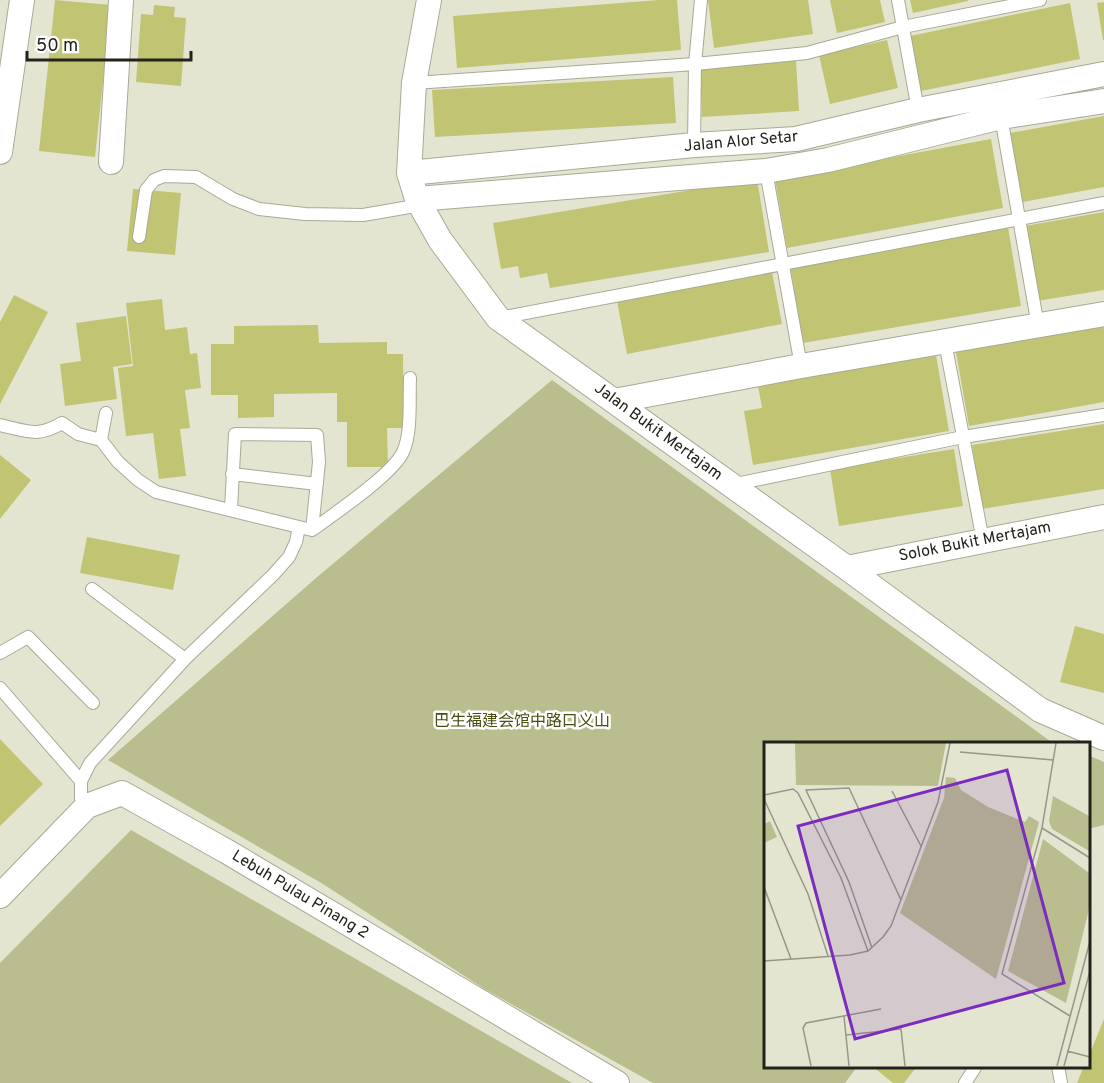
<svg xmlns="http://www.w3.org/2000/svg" width="1104" height="1083" viewBox="0 0 1104 1083" font-family="Overpass,'Noto Sans SC',sans-serif">
<rect width="100%" height="100%" fill="#e4e5d1"/>
<path fill="#babd8d" d="M552 380 1050 741 1058 744H765V1066L857 1067 845 1083H653L486 990 323 884 108 760 316 578Z
M1088 755 1104 762V825L1088 829Z
M131 830 572 1083H0V963Z"/>
<path fill="#c0c473" d="M55 0 111 5 95 157 39 151Z
M659 0H677L681 50 457 68 453 16Z
M708 0H808L813 34 714 48Z
M830 0H880L885 22 837 33Z
M910 0H968V1L913 13Z
M1104 2V40H1103L1097 3Z
M1070 3 1080 59 921 91 910 36Z
M154 5 175 7 174 17 186 18 181 86 136 82 141 14 153 15Z
M887 40 898 88 830 104 819 55Z
M796 60 799 111 702 117 700 66Z
M673 77 676 123 435 137 432 90Z
M1104 116V187L1023 202 1010 133Z
M991 139 1003 208 787 248 775 179Z
M757 179 769 252 550 288 547 273 520 278 518 266 501 269 493 223Z
M133 189 181 193 175 255 127 251Z
M1104 212V290L1037 301 1025 226Z
M1008 227 1021 306 803 343 790 265Z
M771 267 782 324 627 354 616 296Z
M14 295 48 312 0 404V322Z
M162 299 165 330 187 327 190 354 197 353 201 388 185 390 190 428 180 429 186 476 159 479 153 433 126 436 118 368 133 366 126 303Z
M126 316 132 364 113 367 117 399 65 406 60 364 81 361 76 323Z
M318 325 319 343 387 342V354H403L404 428H387L388 467H347V422H337V393L274 394V417L238 418V395H211V344H234V326Z
M1104 326V402L969 426 956 352Z
M936 355 949 431 753 465 744 411 762 408 758 386Z
M1104 424V489L982 509 972 445Z
M954 449 963 506 839 526 830 469Z
M0 455 31 480 0 519Z
M87 537 180 555 173 590 80 573Z
M1075 626 1104 634V693L1060 682Z
M0 739 43 784 0 826Z
M1104 1019V1083H1077L1084 1066H1088V1058Z
M872 1066H917L904 1083H893Z"/>
<g fill="none" stroke-linecap="round" stroke-linejoin="round">
<defs>
<path id="lane" d="M898 0 918 110
M414 83 695 64 807 53 903 27 1040 0
M1001 117 1038 326
M694 145 695 64 701 0
M766 171 801 366
M139 237 146 190 154 180 164 176 196 177 233 199 259 209 305 214 363 215 421 205
M499 318 1104 203
M945 342 983 541
M0 425C27 431 37 438 62 423L78 434 101 440 118 462 138 480 156 492 299 527
M101 440 106 413
M232 474 317 484
M731 485 963 437 1104 415
M312 530C334 514 393 474 403 452 412 433 409 399 410 378
M92 589 185 659
M0 653 28 637 93 703
M0 688 81 781
M87 806 81 798V781L90 763 185 659 273 575 289 557 296 542 299 527 312 530 319 462 317 435 235 434 231 509
M1058 1066 1061 1083
M965 1083 976 1066"/>
<path id="street" d="M429 0 414 83 409 173 417 199 440 240 498 318 847 568 1040 710 1104 738
M0 152 22 0
M111 162 121 0
M409 173 694 145 796 139 918 110 1104 74
M417 199 766 171 828 160 1001 117 1104 101
M614 401 801 366 1104 314
M847 568 1104 517
M0 896 87 806 122 793 226 851 617 1083"/>
</defs>
<use href="#lane" stroke="#a8a997" stroke-width="14"/>
<use href="#street" stroke="#a8a997" stroke-width="26"/>
<use href="#lane" stroke="#fff" stroke-width="12"/>
<use href="#street" stroke="#fff" stroke-width="24"/>
</g>
<g text-anchor="middle" dominant-baseline="central" stroke-width="5" stroke-linejoin="round" paint-order="stroke">
<g font-size="16" fill="#23231c" stroke="#fff">
<text transform="translate(741 142) rotate(-5)">Jalan Alor Setar</text>
<text transform="translate(658 432) rotate(36)">Jalan Bukit Mertajam</text>
<text transform="translate(975 542) rotate(-11)">Solok Bukit Mertajam</text>
<text transform="translate(300 895) rotate(31)">Lebuh Pulau Pinang 2</text>
</g>
<g font-size="16" fill="#4c4d10" stroke="#fff">
<text x="522" y="722">巴生福建会馆中路口义山</text>
</g>
</g>
<g transform="translate(764 742)">
<rect width="326" height="326" fill="#e4e5d1"/>
<path d="M31 1H182L174 44 32 43ZM182 35 191 36 197 48 224 65 261 80 265 74 275 80 232 237 136 171 180 56ZM289 54 325 74V109L288 87 285 79ZM6 79 13 95 0 101V82ZM279 97 325 131V167L302 261 244 229Z" fill="#babd8d"/>
<path fill="none" stroke="#979789" stroke-width="1.5" d="M292 1 278 86 238 232 306 274M196 10 289 18M128 49 157 104M0 53 29 47 34 51 77 136 104 209M0 57 44 152 64 214M278 86 326 116M0 145 27 217M108 206 85 140 42 48 85 46 137 158M0 219 86 213 104 209 119 195 127 184 174 60 186 1M80 274 85 324M82 293 137 287 141 324M303 309 326 315M47 324 39 286 42 281 117 267M293 324 326 199M300 324 326 229"/>
<path fill="#7b2cbf" fill-opacity="0.15" stroke="#7b2cbf" stroke-width="3" d="M243 28 300 241 91 297 34 84Z"/>
<rect width="326" height="326" fill="none" stroke="#23231c" stroke-width="3"/>
</g>
<path d="M27 51v9h164v-9" fill="none" stroke="#23231c" stroke-width="3"/>
<text x="36" y="51" font-size="18" fill="#23231c" stroke="#ffffff" stroke-width="4.5" paint-order="stroke">50 m</text>
</svg>
